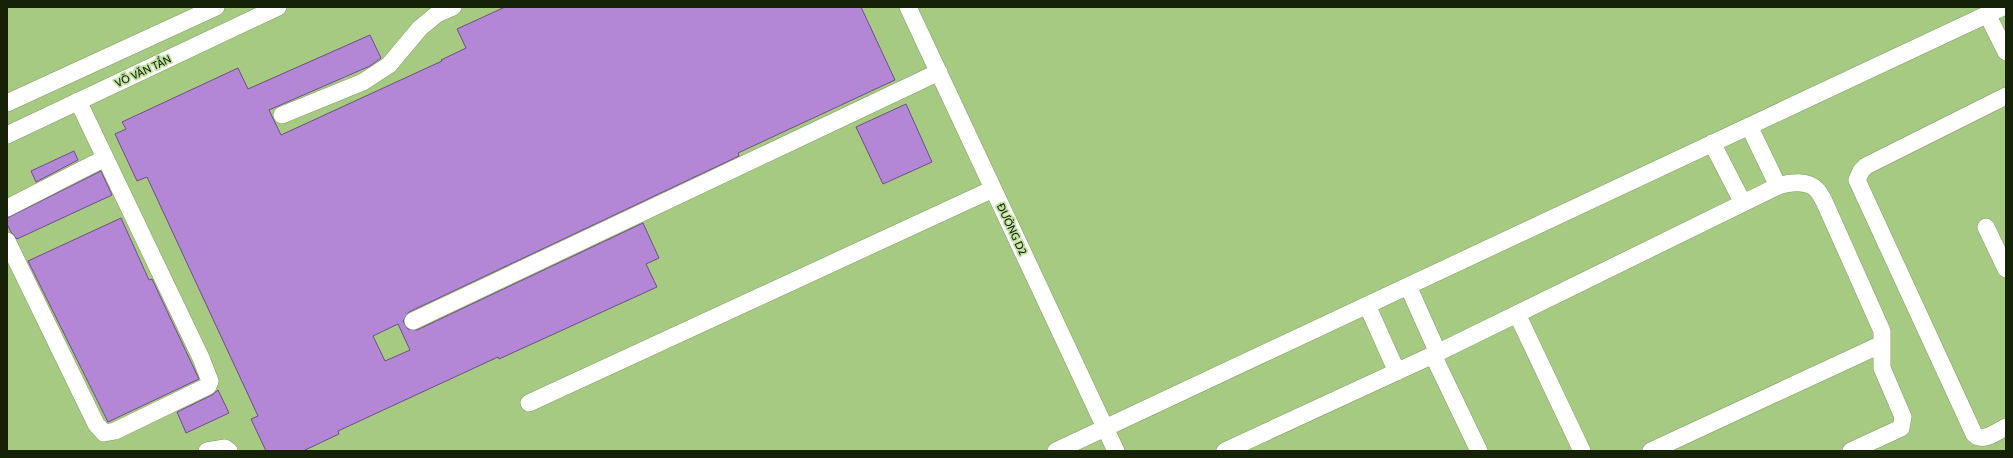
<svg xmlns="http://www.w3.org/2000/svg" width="2013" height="458" viewBox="0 0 2013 458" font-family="Cabin,sans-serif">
<rect width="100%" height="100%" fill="#b4d594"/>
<path fill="#a7ca83" d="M7 7H2006V451H7Z"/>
<path fill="#b387d5" stroke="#6e4e85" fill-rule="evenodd" d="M505 7H861L895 80 738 153 739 156 409 312 403 321 408 329 417 330 643 223 659 258 646 264 657 287 499 359 498 357 338 431 339 434 303 451H266L251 419 258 416 147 177 137 181 115 134 126 129 122 122 238 68 248 89 370 35 381 58 370 66 269 110 281 135 442 61 441 60 466 48 457 29ZM398 324 410 350 385 361 373 336Z
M906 104 932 162 883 184 856 127Z
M74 151 78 160 36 182 31 171Z
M101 171 112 195 17 239 11 232 7 224V218Z
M121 218 149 280 152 279 199 379 108 422 28 261Z
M218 390 229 413 186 433 177 412 212 395Z"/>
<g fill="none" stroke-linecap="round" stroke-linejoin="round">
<defs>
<path id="minor" d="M908 7 1116 451
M1987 14 2006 52
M2006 96 1866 166 1861 171 1857 180 1974 434C1983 443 1996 432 2006 427
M7 103 216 7
M282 115 363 82 389 65 420 28 437 14 453 7
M1749 126 1778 186C1789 182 1808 180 1817 190 1820 193 1822 198 1824 201L1882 331V368L1903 417 1901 428 1851 451
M7 135 278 7
M1712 143 1743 203
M7 208 105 158
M1986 227 2006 269
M7 241 96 424 104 433 115 431 208 386 210 381 201 358 78 101
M1408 286 1438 353
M1367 305 1397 372
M1517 314 1582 451
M413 321 939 72
M529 403 993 189
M207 451 225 448 229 451
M1056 451 2003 7
M1225 451 1433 355
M1479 451 1433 355 1778 186
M1651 451 1882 344"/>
</defs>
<use href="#minor" stroke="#809e60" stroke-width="18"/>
<use href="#minor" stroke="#fff" stroke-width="17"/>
</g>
<g text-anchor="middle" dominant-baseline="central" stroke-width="3.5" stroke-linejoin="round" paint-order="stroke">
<g font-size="11" fill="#162208" stroke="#c1e2a1">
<text transform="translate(143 71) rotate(-25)">VÕ VĂN TẦN</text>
<text transform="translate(1012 229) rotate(65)">ĐƯỜNG D2</text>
</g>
</g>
<rect width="2013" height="458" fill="none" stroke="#162208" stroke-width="16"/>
</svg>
